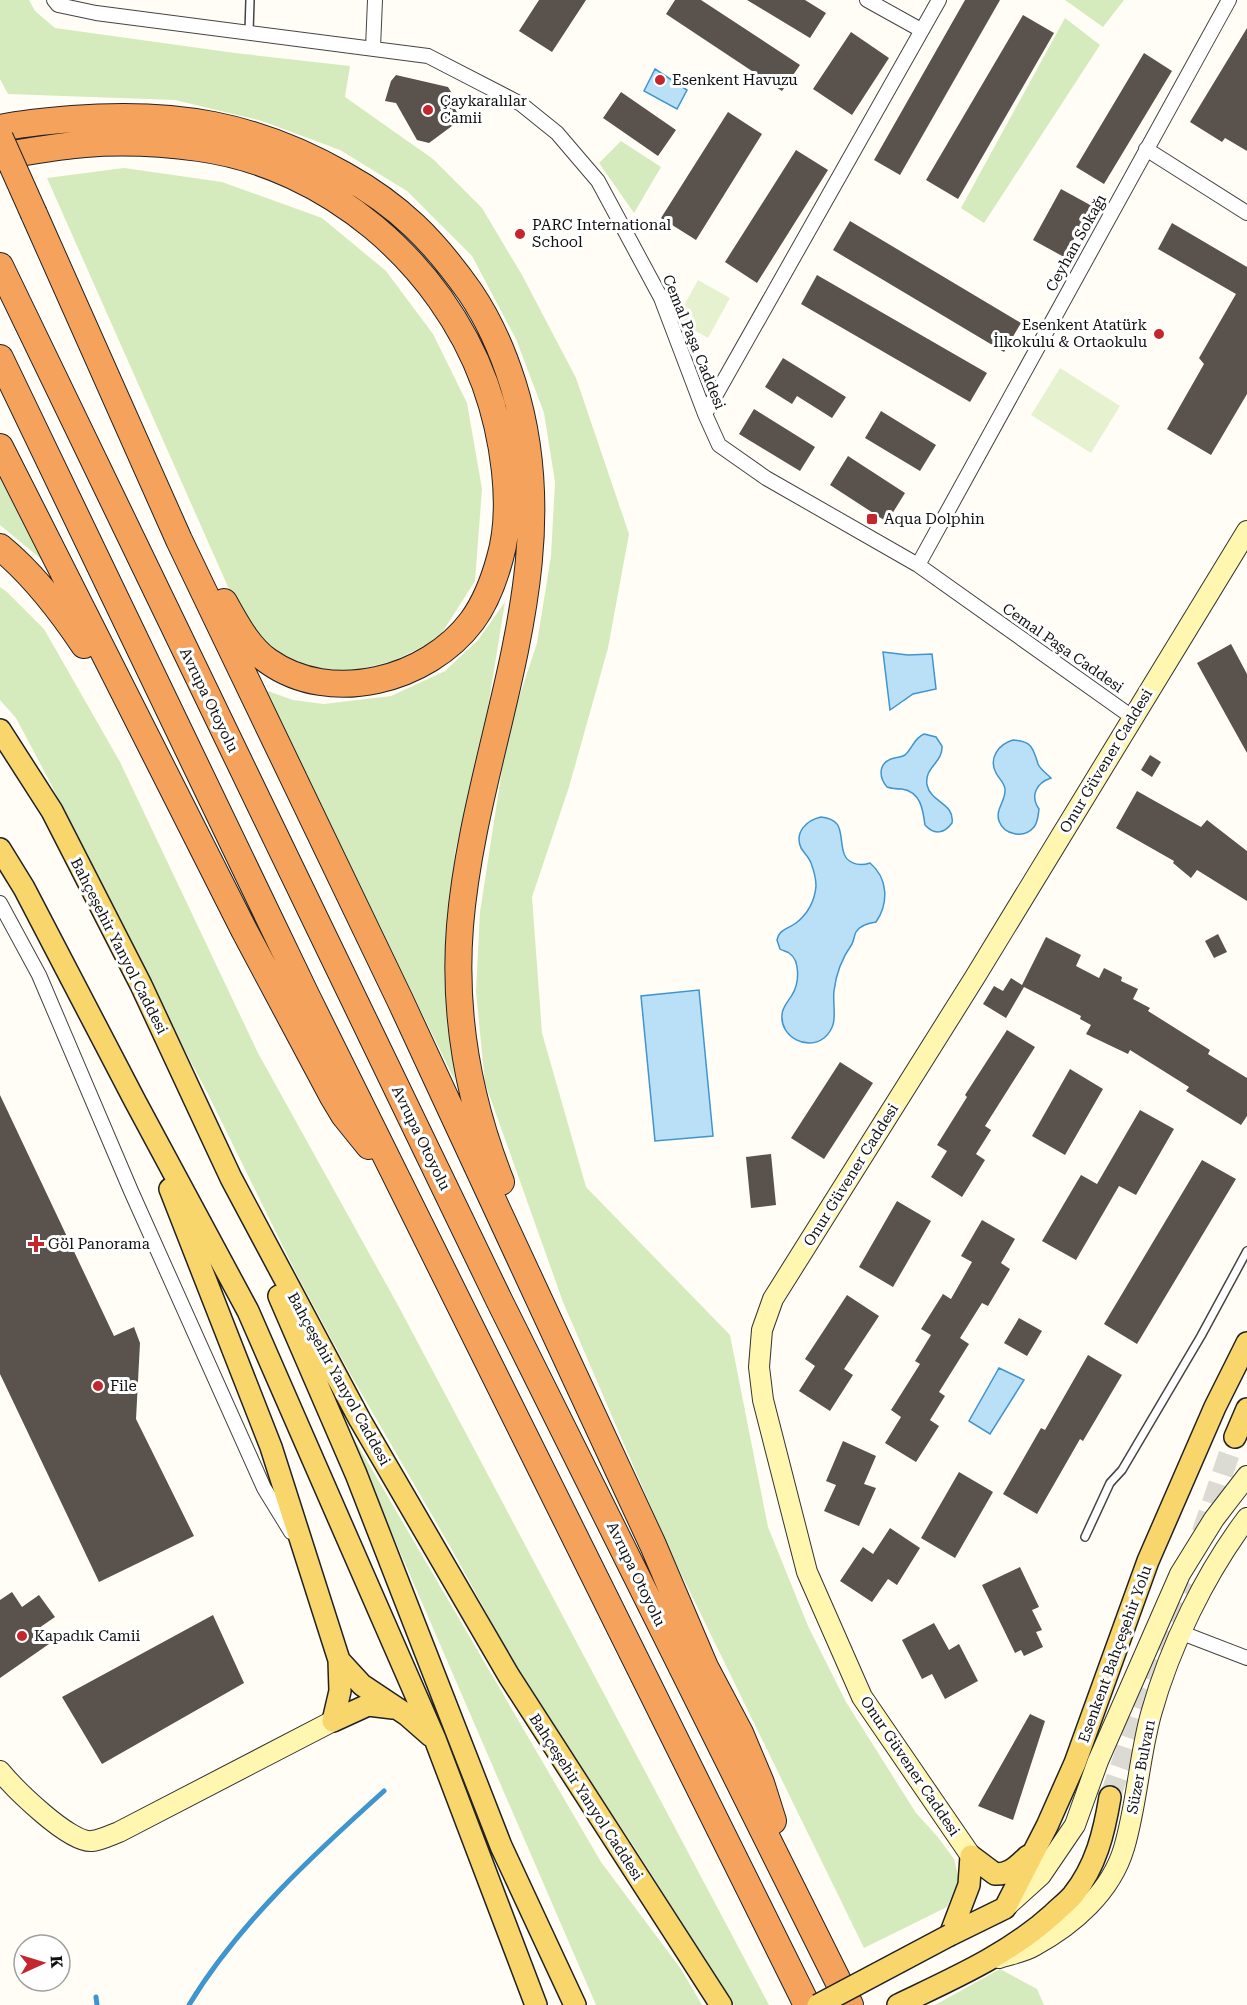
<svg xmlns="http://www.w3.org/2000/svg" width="1247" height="2005" viewBox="0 0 1247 2005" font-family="'Roboto Serif',serif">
<rect width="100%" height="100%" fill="#fffdf5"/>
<path fill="#d5ebbd" d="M0 0H29L35 11 55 28 235 53 350 66 345 97 433 159 482 208 522 275 576 378 629 534 608 648 569 787 532 897 542 1033 586 1187 730 1335 768 1527 808 1626 846 1702 916 1813 937 1836 954 1859 959 1879 947 1907 864 1948 669 1549 563 1302 485 1083 476 992 480 912 508 731 537 643 551 556 555 482 544 413 516 339 472 256 407 191 340 150 262 121 175 100 8 94 0 79Z
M1065 0H1124L1103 27Z
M1065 18 1100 45 984 223 961 208Z
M621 141 661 167 634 213 599 163Z
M124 168 222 182 322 218 386 271 433 334 467 403 482 489 475 581 438 639 393 661 352 671H322L288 658 258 637 236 605 47 178Z
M0 472 46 563 0 525Z
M0 587 7 592 44 629 120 762 258 1053 400 1309 769 2005H734L631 1842 531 1694 451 1548 348 1370 296 1273 208 1094 128 943 51 784 16 718 0 700Z
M505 602 483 738 455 852 447 942 455 1081 265 690 293 700 324 704 391 696 445 671 478 640Z
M343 1420 601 1862 681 1969 702 2005H596Z
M1000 1969 1037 1989 1044 2005H935Z"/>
<path fill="#e6f2cf" d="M698 280 730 298 708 338 676 320Z
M1060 368 1120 406 1091 453 1031 415Z"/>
<path fill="#b9e0f7" stroke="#3f96cf" stroke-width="1.5" d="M655 69 687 90 677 109 644 91Z
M883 652 908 655 932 654 936 689 913 694 890 710Z
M924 734 936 737 942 746C943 763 924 767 927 785 931 803 955 803 952 823 944 834 934 835 925 825 923 810 921 792 902 789 896 789 893 789 887 787 879 778 878 764 891 759 896 757 900 758 905 755 913 748 913 739 924 734Z
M1013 740C1032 741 1033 748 1038 764 1040 769 1047 774 1051 778 1036 783 1030 796 1039 809 1038 816 1038 822 1034 827 1024 839 1004 835 999 821 995 809 1006 801 1005 789 1004 782 999 779 996 773 988 758 999 744 1013 740Z
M821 817C844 820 839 832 843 850 845 863 858 867 870 863 888 878 889 903 876 922 869 923 860 925 856 932 854 936 854 940 852 944 842 958 836 974 834 991 832 1008 840 1025 824 1038 807 1051 780 1037 782 1015 782 1007 788 1002 792 995 799 984 801 961 789 953 786 951 783 951 780 949L777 940C779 929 788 929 796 923 808 914 815 900 816 886 816 878 814 871 811 863 809 857 804 853 801 848 794 832 807 820 821 817Z
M699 990 713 1136 655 1141 641 996Z
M999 1368 1024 1380 990 1434 969 1421Z"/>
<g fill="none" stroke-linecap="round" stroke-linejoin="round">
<path stroke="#3f96cf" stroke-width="5" d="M96 1997 97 2005
M189 2005C238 1924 314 1854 384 1791"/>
</g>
<path fill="#5a524d" d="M539 0H586L552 52 519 31Z
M675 0H701L800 65 782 91 666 14Z
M747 0H805L826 13 810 38Z
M965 0H1000L900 175 874 160Z
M1023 15 1054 33 958 199 926 180Z
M1247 28V151L1225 138 1222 142 1190 122Z
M851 32 889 58 852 115 813 89Z
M1144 53 1172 71 1104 184 1076 167Z
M396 75 448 87 453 95 452 104 460 117 456 123 429 143 417 140 396 103 385 101 391 81Z
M621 92 676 130 658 156 603 118Z
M728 112 762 134 696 240 661 218Z
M796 150 828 170 757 283 725 262Z
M1061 189 1092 206 1064 257 1033 240Z
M850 221 1021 323 1004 352 833 250Z
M1172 223 1247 267V394L1211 455 1167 429 1204 364 1199 358 1236 294 1158 249Z
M817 275 987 373 970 402 801 304Z
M783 358 846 397 832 418 797 396 792 404 765 387Z
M754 409 815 447 800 471 739 434Z
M881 411 936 445 920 471 865 438Z
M848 456 905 493 887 522 830 485Z
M1231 644 1247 674V753L1197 663Z
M1150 755 1161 762 1152 777 1141 770Z
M1137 791 1201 827 1207 820 1247 851V901L1197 870 1191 878 1173 863 1174 861 1116 828Z
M1218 934 1227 952 1214 958 1205 941Z
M1046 937 1081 955 1076 966 1099 978 1104 968 1122 977 1121 981 1138 989 1133 999 1150 1008 1148 1011 1210 1050 1208 1054 1247 1078V1116L1241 1125 1186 1091 1189 1087 1130 1050 1128 1054 1086 1034 1091 1025 1080 1019 1081 1016 1024 987 1006 1018 983 1004 994 986 1003 991 1011 978 1022 985Z
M1007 1030 1035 1047 985 1126 991 1130 976 1154 985 1160 962 1197 931 1177 947 1151 937 1145 967 1097 965 1095Z
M840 1062 873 1083 824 1159 791 1138Z
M1070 1069 1103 1089 1065 1155 1032 1136Z
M0 1095 114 1336 134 1327 140 1343 136 1419 194 1536 99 1582 0 1374Z
M1140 1110 1174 1129 1136 1195 1119 1186 1076 1260 1042 1241 1081 1175 1097 1184Z
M771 1154 776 1205 751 1208 746 1157Z
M1202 1160 1236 1179 1137 1344 1104 1324Z
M897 1201 931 1221 893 1287 859 1267Z
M982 1220 1015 1239 1001 1263 1010 1269 988 1306 982 1303 960 1338 969 1344 939 1392 945 1396 930 1420 939 1426 916 1462 885 1443 901 1417 891 1410 920 1364 915 1361 931 1335 921 1329 943 1294 951 1299 972 1262 961 1256Z
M847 1295 879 1316 844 1369 853 1375 830 1411 799 1391 815 1366 805 1359Z
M1019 1318 1042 1331 1027 1356 1004 1343Z
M1088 1355 1122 1375 1083 1441 1080 1439 1037 1514 1003 1494 1041 1428 1045 1430Z
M843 1441 876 1456 864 1484 876 1488 859 1526 824 1511 836 1485 826 1481Z
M959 1472 993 1492 955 1558 921 1538Z
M890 1528 920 1548 897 1585 888 1579 872 1602 840 1581 863 1547 873 1554Z
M1020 1567 1039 1607 1032 1610 1042 1630 1036 1632 1043 1647 1024 1656 1021 1650 1015 1653 982 1585Z
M12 1592 22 1607 39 1595 55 1617 39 1628 49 1644 0 1678V1600Z
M213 1615 244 1683 102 1764 62 1697Z
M934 1623 949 1650 959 1644 978 1681 945 1699 932 1674 922 1679 902 1640Z
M1030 1714 1045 1721 1013 1820 978 1806Z"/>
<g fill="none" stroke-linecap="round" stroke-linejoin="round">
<path stroke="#dbdad3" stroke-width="21" stroke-dasharray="21 10" stroke-linecap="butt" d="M1202 1533 1235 1437
M1110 1797 1185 1582"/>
<defs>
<path id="lane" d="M249 32 250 0
M1085 1537 1110 1483 1122 1470 1201 1336 1247 1251"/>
<path id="street" d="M54 0 58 5 96 13 428 56 521 104 557 133 598 181 661 298 705 414 719 445 766 478 918 565 1132 717
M867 0 921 30
M373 48 375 0
M1146 149 1247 213
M705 414 939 0
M918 565 1229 0
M0 903 39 975 131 1191 264 1488 291 1532
M1182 1633 1247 1658"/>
<path id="secondary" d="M0 1771C14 1788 70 1844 92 1841 101 1840 111 1835 119 1832L333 1721
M971 1856 862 1697 807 1572 763 1400 759 1367 762 1330 773 1299 975 977 1247 531
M1008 1905 1041 1875 1075 1825 1098 1761 1180 1574 1214 1519 1247 1476
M999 1958C1011 1954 1024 1952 1034 1946 1073 1925 1111 1892 1124 1848 1137 1804 1139 1758 1151 1714 1170 1646 1205 1574 1247 1518"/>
<path id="primary" d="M0 730 52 811 141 985 231 1178 360 1420 509 1676 721 2005
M0 849 24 888 135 1101 248 1311 435 1739 536 2005
M170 1189 271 1447 339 1660 340 1691 333 1721 368 1705 393 1708
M279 1296 356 1474 501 1846 575 2005
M1235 1437 1247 1409
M339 1660 362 1685 407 1715 431 1736
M971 1856 995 1874C1010 1875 1018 1865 1028 1856
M950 1935 1005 1908 1047 1826 1075 1763 1148 1561 1215 1407 1247 1343
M950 1935 969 1885 971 1856
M898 2005C952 1979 1008 1955 1053 1914 1059 1908 1067 1902 1073 1895 1096 1866 1104 1833 1110 1797"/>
<path id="highway" d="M0 128C24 123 48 121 72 119 174 111 254 124 344 175 400 206 434 241 470 292 489 320 503 352 513 384 571 569 475 743 460 926 453 1014 469 1101 501 1182
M0 156C28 152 57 146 85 144 122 141 162 143 199 148 328 166 441 263 485 384 503 434 515 506 500 558 494 580 486 602 472 621 428 680 331 706 268 661 248 647 236 623 224 602
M34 214 179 540 400 1000 653 1545 705 1667 740 1733 761 1783 773 1821
M0 266 499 1300 850 2005
M0 358 307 997 807 2005
M0 447 244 930 332 1095 344 1115 369 1146
M0 547C34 575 60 609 84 645"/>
</defs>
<use href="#lane" stroke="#444" stroke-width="10"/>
<use href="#street" stroke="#444" stroke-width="16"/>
<use href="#secondary" stroke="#333" stroke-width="22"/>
<use href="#primary" stroke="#222" stroke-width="24"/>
<use href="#highway" stroke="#222" stroke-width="28"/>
<use href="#lane" stroke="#fff" stroke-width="7"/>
<use href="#street" stroke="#fff" stroke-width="14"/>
<use href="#secondary" stroke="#fff6b0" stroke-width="20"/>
<use href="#primary" stroke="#f9d66b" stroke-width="21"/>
<use href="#highway" stroke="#f5a25d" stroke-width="26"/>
<defs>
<path id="primary-bridge" d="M818 2005 950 1935"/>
<path id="highway-bridge" d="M0 138 34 214"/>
</defs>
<use href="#primary-bridge" stroke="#222" stroke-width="24" stroke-linecap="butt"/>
<use href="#highway-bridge" stroke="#222" stroke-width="28" stroke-linecap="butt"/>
<use href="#primary-bridge" stroke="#f9d66b" stroke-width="21"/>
<use href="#highway-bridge" stroke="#f5a25d" stroke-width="26"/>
</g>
<g fill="#c4262e" stroke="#fff" stroke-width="2">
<circle cx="660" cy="80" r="6"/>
<circle cx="428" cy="110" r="6"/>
<circle cx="520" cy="234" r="6"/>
<circle cx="1159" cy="334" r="6"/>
<rect x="866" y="513" width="12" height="12" rx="3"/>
<path d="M33 1235h6v6h6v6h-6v6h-6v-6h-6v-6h6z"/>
<circle cx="98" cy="1386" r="6"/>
<circle cx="22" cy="1636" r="6"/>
</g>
<g text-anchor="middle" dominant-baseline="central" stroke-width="6" stroke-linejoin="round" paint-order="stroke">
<g font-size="15" fill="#111" stroke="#fff" text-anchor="start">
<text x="672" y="80">Esenkent Havuzu</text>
<text x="440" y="101">Çaykaralılar<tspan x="440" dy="17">Camii</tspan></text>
<text x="532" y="225">PARC International<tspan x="532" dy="17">School</tspan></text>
<text x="1147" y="325" text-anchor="end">Esenkent Atatürk<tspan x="1147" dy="17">İlkokulu &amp; Ortaokulu</tspan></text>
<text x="884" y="519">Aqua Dolphin</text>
<text x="48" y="1244">Göl Panorama</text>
<text x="110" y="1386">File</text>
<text x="34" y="1636">Kapadık Camii</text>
</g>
<g font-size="15" fill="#111" stroke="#fff">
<text transform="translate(1076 243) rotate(-61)">Ceyhan Sokağı</text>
<text transform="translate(694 342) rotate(68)">Cemal Paşa Caddesi</text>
<text transform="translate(1063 648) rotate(35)">Cemal Paşa Caddesi</text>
<text transform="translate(209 700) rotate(64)">Avrupa Otoyolu</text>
<text transform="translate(1106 761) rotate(-59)">Onur Güvener Caddesi</text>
<text transform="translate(119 946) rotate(63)">Bahçeşehir Yanyol Caddesi</text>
<text transform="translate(421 1138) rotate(64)">Avrupa Otoyolu</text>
<text transform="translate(851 1175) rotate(-58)">Onur Güvener Caddesi</text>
<text transform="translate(339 1379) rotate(61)">Bahçeşehir Yanyol Caddesi</text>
<text transform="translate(636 1574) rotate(64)">Avrupa Otoyolu</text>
<text transform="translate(1115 1654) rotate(-70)">Esenkent Bahçeşehir Yolu</text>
<text transform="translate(910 1766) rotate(56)">Onur Güvener Caddesi</text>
<text transform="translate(1141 1767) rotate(-79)">Süzer Bulvarı</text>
<text transform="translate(586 1797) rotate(57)">Bahçeşehir Yanyol Caddesi</text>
</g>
</g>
<g transform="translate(42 1963) rotate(86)"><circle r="28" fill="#ffffff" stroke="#a0a0a0" stroke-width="1.5"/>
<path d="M0-4.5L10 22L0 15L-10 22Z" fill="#c4262e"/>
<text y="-9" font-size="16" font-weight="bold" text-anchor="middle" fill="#111111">K</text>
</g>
</svg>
